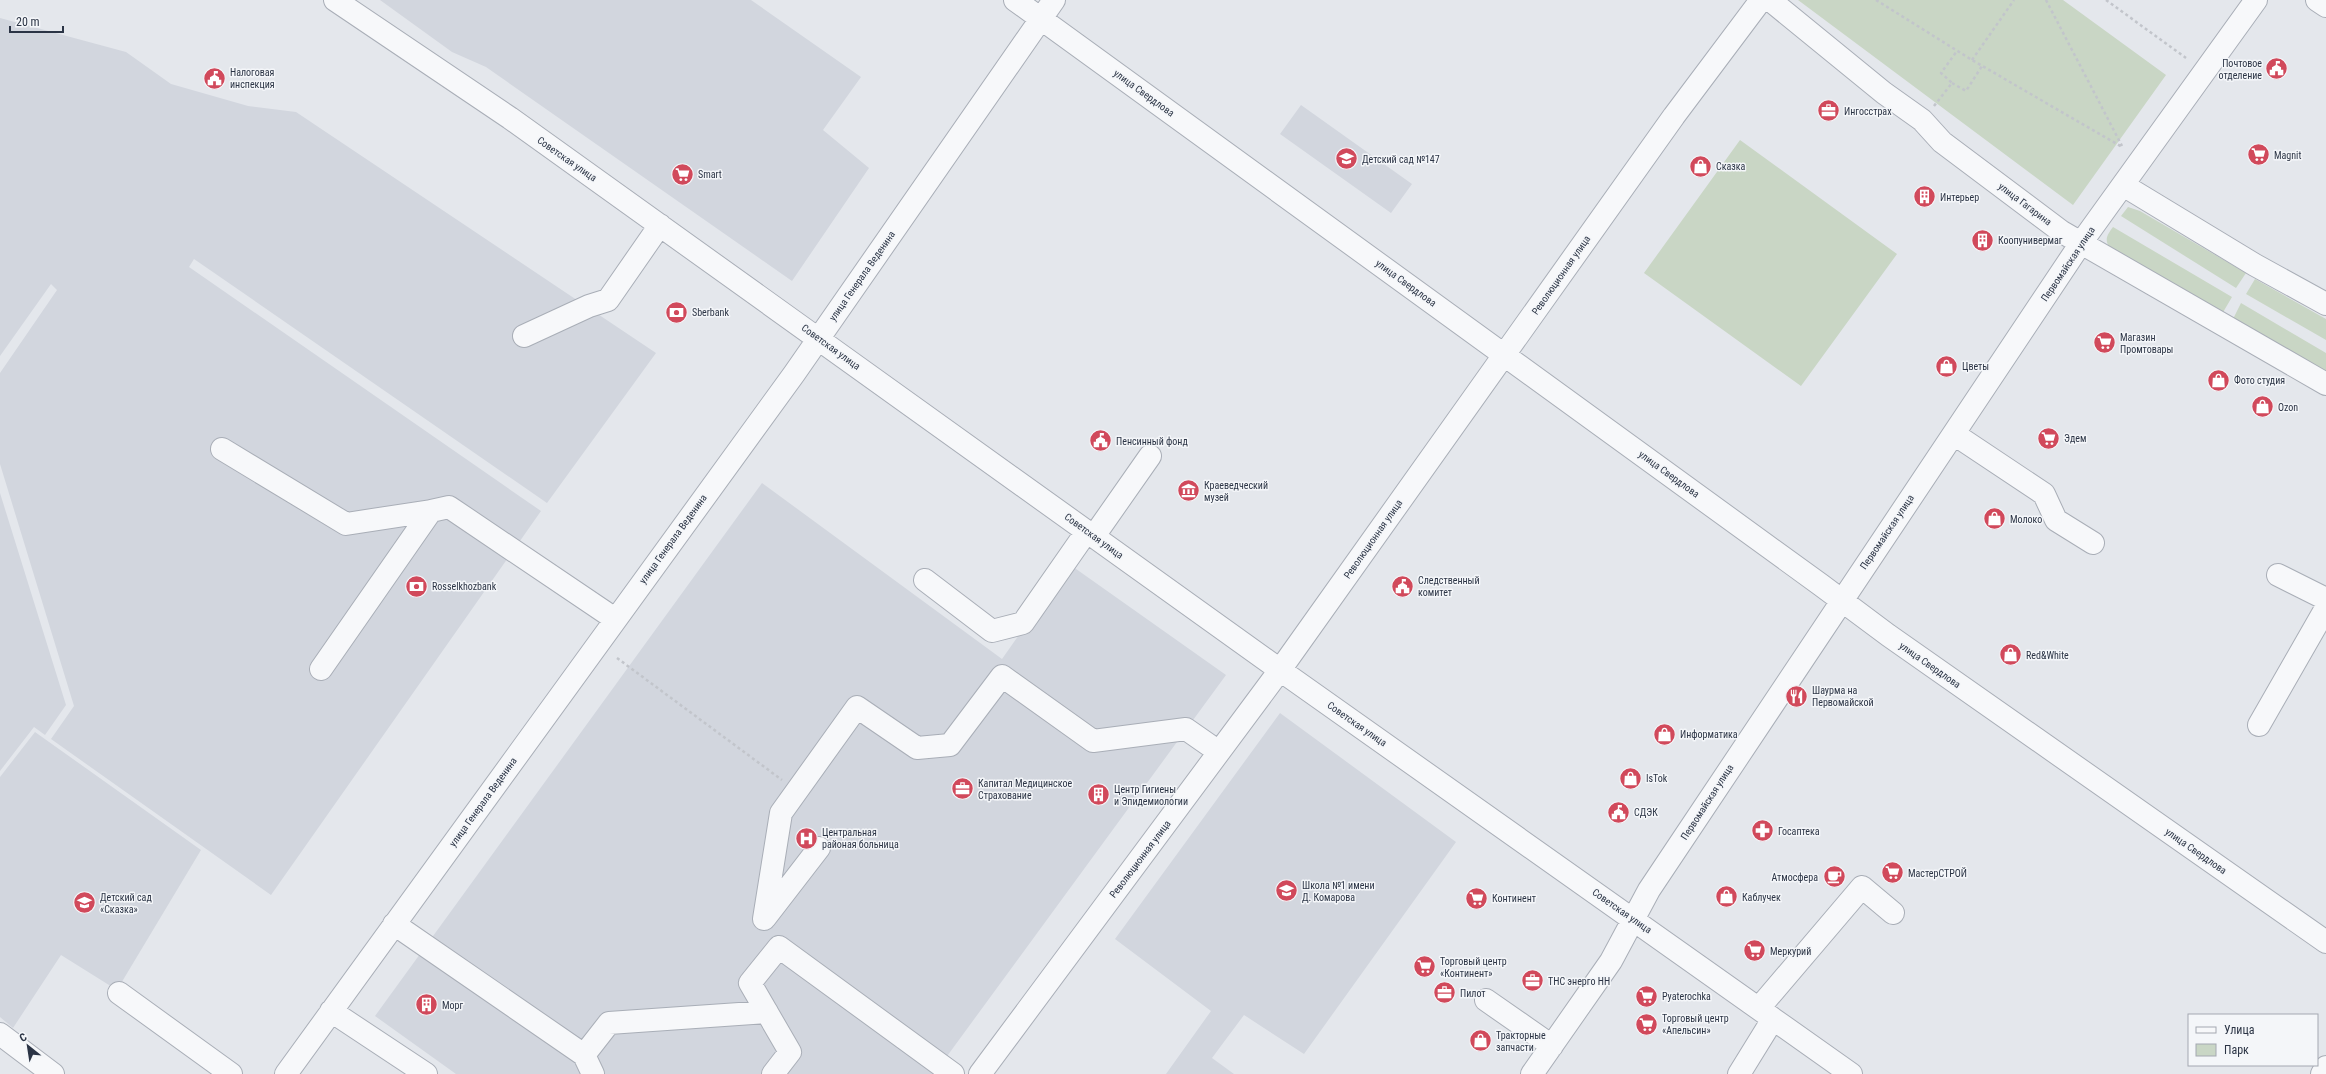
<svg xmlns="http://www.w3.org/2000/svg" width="2326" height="1074" viewBox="0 0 2326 1074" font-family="'Roboto Condensed',sans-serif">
<rect width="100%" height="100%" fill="#e4e7ec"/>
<path fill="#d2d6de" d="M380 0H751L861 77 823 130 869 168 792 281 486 67 452 52Z
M0 18 126 52 171 84 248 106 296 112 656 353 547 503 194 259 189 267 541 511 271 895 51 739 74 706 0 464V373L57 290 51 284 0 356Z
M1301 105 1412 184 1391 213 1280 134Z
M762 483 1002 659 1069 564 1226 675 934 1074H456L375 1016Z
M0 493 66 705 45 735 34 727 0 771Z
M1280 713 1456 842 1304 1054 1244 1015 1212 1058 1234 1074H1166L1211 1011 1115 939Z
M35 732 201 850 117 990 61 955 13 1028 0 1017V777Z"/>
<path fill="#c9d6c5" d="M1798 0H2063L2166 75 2073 205Z
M1740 140 1897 254 1801 386 1644 273Z
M2128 207 2140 211 2246 273 2236 288 2121 216Z
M2113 227 2232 297 2222 314 2110 248C2104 240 2107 235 2113 227Z
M2255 279 2326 319V340L2246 294Z
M2241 303 2326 353V372L2233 319Z"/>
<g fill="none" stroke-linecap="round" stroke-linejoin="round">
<defs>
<path id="minor" d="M335 0 510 118 1280 670 1851 1074
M1015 0 1821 585 1888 635 2326 942
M1770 0 1884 93 1922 120 1942 142 2062 232 2326 384
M2317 0 2326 6
M2123 185 2255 265 2326 304
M524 336 589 306 608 300 660 225
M1954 434 2044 494 2056 520 2093 543
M222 449 346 524 431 511
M1094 536 1150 456
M2278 575 2326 599
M925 580 992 631 1023 623 1087 531
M321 669 431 511 449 507 615 619
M2259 725 2326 608
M765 918 819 848
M764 919 781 813 857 707 917 748 950 745 1002 676 1093 741 1186 729 1219 752
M394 924 584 1055 593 1074
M119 993 231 1074
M1486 1000 1552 1046
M1759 1008 1862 887 1893 913
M331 1011 426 1074
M0 1034 53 1074
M584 1055 609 1023 767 1012
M286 1074 794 374 1054 0
M773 1074 790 1052 750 983 779 947 953 1074
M980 1074 1280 670 1674 116 1761 0
M1532 1074 1611 961 1649 890 2081 243 2256 0
M1739 1074 1773 1019
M2322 1074 2326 1067"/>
</defs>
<use href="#minor" stroke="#a9aeb7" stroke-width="24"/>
<path stroke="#c2c5cb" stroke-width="2.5" stroke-dasharray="3 3" stroke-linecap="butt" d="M1876 0 1972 60 2122 147
M2046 0 2122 146
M2106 0 2186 58
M1972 60 2014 0
M1952 83 1966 91 1982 66
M1934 106 1952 83 1941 73 1957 51
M617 658 782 780"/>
<use href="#minor" stroke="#f7f8fa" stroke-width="22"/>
</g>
<defs>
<symbol id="civic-disc" viewBox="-11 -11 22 22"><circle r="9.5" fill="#d1495b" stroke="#f4f6f9"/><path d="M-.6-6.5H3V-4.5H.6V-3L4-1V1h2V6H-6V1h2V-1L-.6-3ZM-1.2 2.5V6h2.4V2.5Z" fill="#fff"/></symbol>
<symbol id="office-disc" viewBox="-11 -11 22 22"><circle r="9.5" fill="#d1495b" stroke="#f4f6f9"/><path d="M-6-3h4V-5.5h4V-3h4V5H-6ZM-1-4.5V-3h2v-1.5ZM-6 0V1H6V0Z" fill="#fff"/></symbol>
<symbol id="supermarket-disc" viewBox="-11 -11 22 22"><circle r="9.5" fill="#d1495b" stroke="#f4f6f9"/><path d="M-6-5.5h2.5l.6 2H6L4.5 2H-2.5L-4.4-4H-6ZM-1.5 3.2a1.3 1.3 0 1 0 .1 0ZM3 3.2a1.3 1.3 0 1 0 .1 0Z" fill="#fff"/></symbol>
<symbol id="school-disc" viewBox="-11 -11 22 22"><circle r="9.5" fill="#d1495b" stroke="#f4f6f9"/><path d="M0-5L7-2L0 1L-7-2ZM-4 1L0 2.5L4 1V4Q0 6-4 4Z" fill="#fff"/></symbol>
<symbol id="shop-disc" viewBox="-11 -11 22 22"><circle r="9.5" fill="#d1495b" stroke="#f4f6f9"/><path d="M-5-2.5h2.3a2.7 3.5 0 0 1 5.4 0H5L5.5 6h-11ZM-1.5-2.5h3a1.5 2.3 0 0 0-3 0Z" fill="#fff"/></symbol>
<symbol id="building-disc" viewBox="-11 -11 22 22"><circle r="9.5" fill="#d1495b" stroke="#f4f6f9"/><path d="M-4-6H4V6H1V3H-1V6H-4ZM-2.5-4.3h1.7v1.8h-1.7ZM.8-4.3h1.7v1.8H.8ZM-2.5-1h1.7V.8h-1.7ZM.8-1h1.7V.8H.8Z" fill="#fff"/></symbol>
<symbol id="bank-disc" viewBox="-11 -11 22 22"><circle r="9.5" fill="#d1495b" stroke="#f4f6f9"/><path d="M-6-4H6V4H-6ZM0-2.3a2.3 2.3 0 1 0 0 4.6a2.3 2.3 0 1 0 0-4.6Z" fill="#fff"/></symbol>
<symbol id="museum-disc" viewBox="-11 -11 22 22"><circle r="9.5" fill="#d1495b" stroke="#f4f6f9"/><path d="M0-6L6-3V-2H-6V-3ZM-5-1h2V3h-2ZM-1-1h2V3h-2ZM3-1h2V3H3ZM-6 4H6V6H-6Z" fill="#fff"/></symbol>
<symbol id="restaurant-disc" viewBox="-11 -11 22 22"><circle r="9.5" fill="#d1495b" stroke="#f4f6f9"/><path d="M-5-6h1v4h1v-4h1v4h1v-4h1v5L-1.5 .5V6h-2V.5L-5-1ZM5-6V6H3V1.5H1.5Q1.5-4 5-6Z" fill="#fff"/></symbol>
<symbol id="pharmacy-disc" viewBox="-11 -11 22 22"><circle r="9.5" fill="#d1495b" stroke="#f4f6f9"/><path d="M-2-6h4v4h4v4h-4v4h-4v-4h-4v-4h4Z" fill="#fff"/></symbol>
<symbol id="hospital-disc" viewBox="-11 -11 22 22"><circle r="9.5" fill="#d1495b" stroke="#f4f6f9"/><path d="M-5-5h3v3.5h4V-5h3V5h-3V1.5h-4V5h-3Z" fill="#fff"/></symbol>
<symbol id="cafe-disc" viewBox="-11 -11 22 22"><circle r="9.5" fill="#d1495b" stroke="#f4f6f9"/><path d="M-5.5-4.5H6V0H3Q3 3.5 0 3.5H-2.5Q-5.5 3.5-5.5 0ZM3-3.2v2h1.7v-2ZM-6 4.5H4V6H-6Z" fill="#fff"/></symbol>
</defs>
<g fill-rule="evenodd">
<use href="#civic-disc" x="2264" y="56" width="25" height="25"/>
<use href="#civic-disc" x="202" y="66" width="25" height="25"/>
<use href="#office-disc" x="1816" y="98" width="25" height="25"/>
<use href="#supermarket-disc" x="2246" y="142" width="25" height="25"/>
<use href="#school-disc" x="1334" y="146" width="25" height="25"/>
<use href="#shop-disc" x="1688" y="154" width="25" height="25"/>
<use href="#supermarket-disc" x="670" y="162" width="25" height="25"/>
<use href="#building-disc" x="1912" y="184" width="25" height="25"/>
<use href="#building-disc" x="1970" y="228" width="25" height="25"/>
<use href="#bank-disc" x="664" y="300" width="25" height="25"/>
<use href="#supermarket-disc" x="2092" y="330" width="25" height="25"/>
<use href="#shop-disc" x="1934" y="354" width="25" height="25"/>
<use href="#shop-disc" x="2206" y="368" width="25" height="25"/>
<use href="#shop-disc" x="2250" y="394" width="25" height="25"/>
<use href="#supermarket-disc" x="2036" y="426" width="25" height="25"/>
<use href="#civic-disc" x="1088" y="428" width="25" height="25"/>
<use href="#museum-disc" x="1176" y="478" width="25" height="25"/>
<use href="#shop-disc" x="1982" y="506" width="25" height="25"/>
<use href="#bank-disc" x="404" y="574" width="25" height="25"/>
<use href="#civic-disc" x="1390" y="574" width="25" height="25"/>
<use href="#shop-disc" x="1998" y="642" width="25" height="25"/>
<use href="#restaurant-disc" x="1784" y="684" width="25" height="25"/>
<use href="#shop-disc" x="1652" y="722" width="25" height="25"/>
<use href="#shop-disc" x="1618" y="766" width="25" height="25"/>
<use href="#office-disc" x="950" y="776" width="25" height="25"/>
<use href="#building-disc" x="1086" y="782" width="25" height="25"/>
<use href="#civic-disc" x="1606" y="800" width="25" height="25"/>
<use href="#pharmacy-disc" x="1750" y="818" width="25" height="25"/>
<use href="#hospital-disc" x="794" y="826" width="25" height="25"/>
<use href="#supermarket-disc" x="1880" y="860" width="25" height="25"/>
<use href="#cafe-disc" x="1822" y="864" width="25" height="25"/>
<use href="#school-disc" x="1274" y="878" width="25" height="25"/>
<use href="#shop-disc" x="1714" y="884" width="25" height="25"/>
<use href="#supermarket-disc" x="1464" y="886" width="25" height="25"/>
<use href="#school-disc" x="72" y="890" width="25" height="25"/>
<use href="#supermarket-disc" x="1742" y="938" width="25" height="25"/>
<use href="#supermarket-disc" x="1412" y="954" width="25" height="25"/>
<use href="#office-disc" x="1520" y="968" width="25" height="25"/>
<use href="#office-disc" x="1432" y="980" width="25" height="25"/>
<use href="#supermarket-disc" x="1634" y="984" width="25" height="25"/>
<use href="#building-disc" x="414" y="992" width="25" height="25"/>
<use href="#supermarket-disc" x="1634" y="1012" width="25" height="25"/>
<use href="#shop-disc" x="1468" y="1028" width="25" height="25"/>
</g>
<g text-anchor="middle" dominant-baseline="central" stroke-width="3" stroke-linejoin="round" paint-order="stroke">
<g font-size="10" fill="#2b3445" stroke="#f4f6f9" text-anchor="start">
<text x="2262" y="63" text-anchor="end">Почтовое<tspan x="2262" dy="12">отделение</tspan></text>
<text x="230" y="72">Налоговая<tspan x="230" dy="12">инспекция</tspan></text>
<text x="1844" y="111">Ингосстрах</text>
<text x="2274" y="155">Magnit</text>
<text x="1362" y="159">Детский сад №147</text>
<text x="1716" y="166">Сказка</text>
<text x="698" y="174">Smart</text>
<text x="1940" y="197">Интерьер</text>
<text x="1998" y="240">Коопунивермаг</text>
<text x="692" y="312">Sberbank</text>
<text x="2120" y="337">Магазин<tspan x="2120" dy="12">Промтовары</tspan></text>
<text x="1962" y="366">Цветы</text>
<text x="2234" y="380">Фото студия</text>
<text x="2278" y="407">Ozon</text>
<text x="2064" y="438">Эдем</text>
<text x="1116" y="441">Пенсинный фонд</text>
<text x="1204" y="485">Краеведческий<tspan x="1204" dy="12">музей</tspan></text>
<text x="2010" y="519">Молоко</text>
<text x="1418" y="580">Следственный<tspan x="1418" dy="12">комитет</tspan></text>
<text x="432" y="586">Rosselkhozbank</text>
<text x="2026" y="655">Red&amp;White</text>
<text x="1812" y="690">Шаурма на<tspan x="1812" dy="12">Первомайской</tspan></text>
<text x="1680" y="734">Информатика</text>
<text x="1646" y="778">IsTok</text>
<text x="978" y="783">Капитал Медицинское<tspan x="978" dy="12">Страхование</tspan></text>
<text x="1114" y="789">Центр Гигиены<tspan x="1114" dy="12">и Эпидемиологии</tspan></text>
<text x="1634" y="812">СДЭК</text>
<text x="1778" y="831">Госаптека</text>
<text x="822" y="832">Центральная<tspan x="822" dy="12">районая больница</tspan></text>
<text x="1908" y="873">МастерСТРОЙ</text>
<text x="1818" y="877" text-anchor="end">Атмосфера</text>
<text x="1302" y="885">Школа №1 имени<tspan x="1302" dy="12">Д. Комарова</tspan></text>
<text x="100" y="897">Детский сад<tspan x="100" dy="12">«Сказка»</tspan></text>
<text x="1742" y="897">Каблучек</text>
<text x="1492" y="898">Континент</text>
<text x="1770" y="951">Меркурий</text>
<text x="1440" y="961">Торговый центр<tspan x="1440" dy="12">«Континент»</tspan></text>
<text x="1548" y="981">ТНС энерго НН</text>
<text x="1460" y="993">Пилот</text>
<text x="1662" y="996">Pyaterochka</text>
<text x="442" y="1005">Морг</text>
<text x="1662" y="1018">Торговый центр<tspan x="1662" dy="12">«Апельсин»</tspan></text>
<text x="1496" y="1035">Тракторные<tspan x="1496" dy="12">запчасти</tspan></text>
</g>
<g font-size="10" fill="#2b3445" stroke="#f4f6f9">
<text transform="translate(1144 93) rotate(36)">улица Свердлова</text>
<text transform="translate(567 159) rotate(35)">Советская улица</text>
<text transform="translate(2025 204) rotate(37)">улица Гагарина</text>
<text transform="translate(2068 264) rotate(-56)">Первомайская улица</text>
<text transform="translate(1561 275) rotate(-55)">Революционная улица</text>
<text transform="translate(862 276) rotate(-55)">улица Генерала Веденина</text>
<text transform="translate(1406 283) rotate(36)">улица Свердлова</text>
<text transform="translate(831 347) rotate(36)">Советская улица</text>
<text transform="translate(1669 474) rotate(36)">улица Свердлова</text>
<text transform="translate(1887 532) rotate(-56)">Первомайская улица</text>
<text transform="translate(1094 536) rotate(36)">Советская улица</text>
<text transform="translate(673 539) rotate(-54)">улица Генерала Веденина</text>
<text transform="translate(1373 539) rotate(-55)">Революционная улица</text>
<text transform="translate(1930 665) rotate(35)">улица Свердлова</text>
<text transform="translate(1357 724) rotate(35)">Советская улица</text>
<text transform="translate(483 802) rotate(-54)">улица Генерала Веденина</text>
<text transform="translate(1707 802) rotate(-57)">Первомайская улица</text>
<text transform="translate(2196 851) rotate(35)">улица Свердлова</text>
<text transform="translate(1140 859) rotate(-53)">Революционная улица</text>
<text transform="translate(1622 911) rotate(35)">Советская улица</text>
</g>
</g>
<rect x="2188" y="1014" width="130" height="52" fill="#f4f6f9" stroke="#a4a8b1"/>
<rect x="2196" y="1027" width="20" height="6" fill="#f7f8fa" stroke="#a4a8b1"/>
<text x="2224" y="1034" font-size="12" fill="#2b3445">Улица</text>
<rect x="2196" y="1044" width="20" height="12" fill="#c9d6c5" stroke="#a4a8b1"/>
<text x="2224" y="1054" font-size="12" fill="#2b3445">Парк</text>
<g transform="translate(28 1046) rotate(330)" stroke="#f4f6f9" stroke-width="3" paint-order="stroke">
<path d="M0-3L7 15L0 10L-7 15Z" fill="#2b3445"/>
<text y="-6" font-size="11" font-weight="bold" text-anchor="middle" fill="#2b3445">С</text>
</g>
<path d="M10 26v6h53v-6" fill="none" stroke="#2b3445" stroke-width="2"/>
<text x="16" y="26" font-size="12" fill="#2b3445" stroke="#f4f6f9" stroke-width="3" paint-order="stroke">20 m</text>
</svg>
